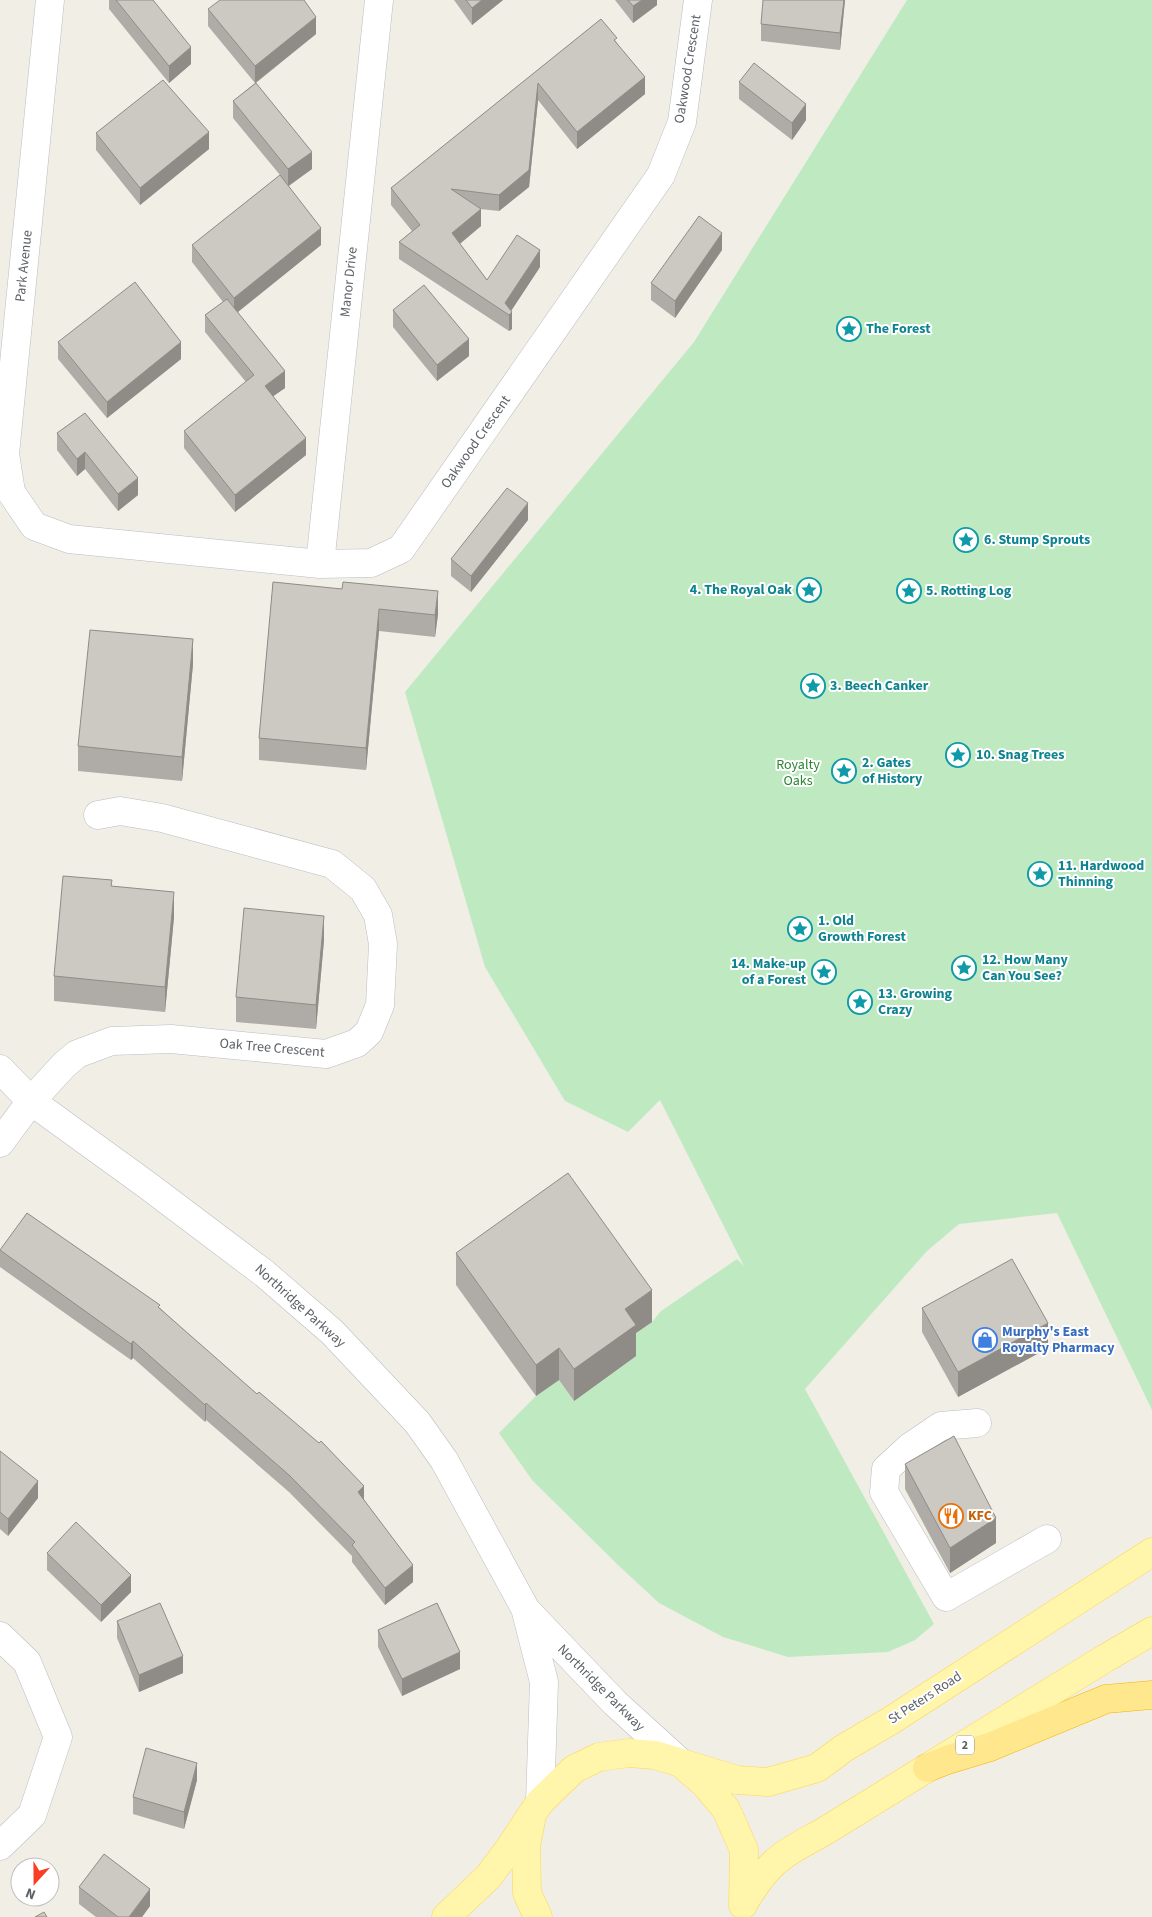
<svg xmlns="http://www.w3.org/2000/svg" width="1152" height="1917" viewBox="0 0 1152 1917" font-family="'Source Sans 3',sans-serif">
<rect width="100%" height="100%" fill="#f0eee5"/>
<path fill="#bfeac1" d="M907 0H1152V1410L1057 1213 959 1224 927 1251 805 1389 934 1624 915 1640 888 1652 788 1657 723 1637 659 1603 618 1565 532 1480 499 1433 536 1396 559 1380 574 1401 625 1341 652 1322 661 1311 737 1259 744 1266 660 1100 628 1132 565 1101 485 967 405 692 694 342Z"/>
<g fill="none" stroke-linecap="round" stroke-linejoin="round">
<defs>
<path id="minor" d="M50 0 5 454 11 492 34 526 69 539 320 564 371 563 401 549 661 175 682 122 698 0
M320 564 379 0
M0 1069 31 1101 147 1185 265 1274 332 1332 417 1422 444 1460 526 1610 615 1703 680 1762
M0 1143 31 1101 64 1065 77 1054 112 1041 171 1039 326 1054 357 1043 369 1032 380 1005 383 944 378 915 363 889 332 864 162 818 120 811 98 815
M977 1423 941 1426 910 1447 886 1469 884 1492 946 1597 1047 1539
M526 1612 544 1682 540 1802
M0 1636 27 1662 58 1737 32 1815 0 1846"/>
<path id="major" d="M684 1766 704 1783 726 1809 744 1850 743 1905
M531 1821 526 1845 527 1893 538 1917
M743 1904C752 1889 762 1874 774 1863 789 1849 808 1841 825 1831L1104 1659 1152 1631
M446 1917 488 1877 509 1849 540 1802 574 1769 599 1757 629 1753 655 1755 737 1780 768 1782 817 1768 844 1748 890 1721 1152 1552"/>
<path id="highway" d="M927 1768 947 1760 990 1747 1106 1699 1152 1695"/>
</defs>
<use href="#minor" stroke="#babdc2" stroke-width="29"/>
<use href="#major" stroke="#fed551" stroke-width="29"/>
<use href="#highway" stroke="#f5b400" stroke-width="29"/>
<use href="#minor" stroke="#fff" stroke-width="28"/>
<use href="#major" stroke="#fff5ab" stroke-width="28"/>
<use href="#highway" stroke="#ffe78d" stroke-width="28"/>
</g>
<path fill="#afaca7" d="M109 0H153L191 64 169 83 109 9Z
M454 0H503L472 25Z
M615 0H657V5L633 23Z
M845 0 840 50 761 41V24Z
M208 9 316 34 256 83 312 169 289 186 321 245 238 312 285 388 273 396 306 455 235 512 184 448V431L246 382 205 332V315L223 302 192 262V245L280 175 233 118V101L255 83 208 26Z
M601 19 617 43 645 94 577 149 538 100 529 187 499 211 480 209 481 226 460 244 487 280 540 267 511 311 512 329 509 331 399 259V242L412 231 391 205V188Z
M739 82 806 120 792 140 739 99Z
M96 133 209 149 140 205 96 150Z
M722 250 675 318 651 300V283Z
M393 310 469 356 437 381 393 327Z
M58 342 181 359 107 418 58 359Z
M85 413 138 495 118 511 85 469 77 476 57 450V433Z
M528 520 471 592 451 576V559Z
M273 582 438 614 435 637 379 631 366 770 259 760V738Z
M193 664 182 781 78 771V746Z
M174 917 165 1012 54 1001V976Z
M324 940 316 1029 236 1022V997Z
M0 1250 160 1308 364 1500 413 1582 385 1605 352 1562V1556L289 1492 206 1420 205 1422 133 1358 131 1360 0 1267Z
M456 1253 652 1322 636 1333V1356L574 1401 559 1380 536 1396 456 1285Z
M922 1308 1048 1348 958 1397 922 1332Z
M0 1451 38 1498 8 1536 0 1529Z
M905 1464 996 1543 950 1573 905 1489Z
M47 1553 131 1592 101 1622 47 1570Z
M117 1621 183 1673 139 1692 117 1638Z
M378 1630 460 1669 402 1696 378 1647Z
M197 1780 184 1829 133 1814V1797Z
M79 1887 150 1906 142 1917H96L79 1904Z"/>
<path fill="#8f8c88" d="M482 0H503L472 25V8Z
M642 0H657V5L633 23V6Z
M844 0H845L840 50V33Z
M316 17V34L255 83V66Z
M191 47V64L169 83V66Z
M645 77V94L577 149V132Z
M538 83V100L529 187 499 211V195Z
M806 104V120L792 140V123Z
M209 132V149L140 205V188Z
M312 152V169L288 186V169Z
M481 209V226L452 250V233Z
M321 228V245L234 315V298Z
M722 233V250L675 318V301Z
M540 250V267L509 314 505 303Z
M512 312V329L509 331V315Z
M469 339V356L437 381V365Z
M181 342V359L107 418V402Z
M285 371V388L265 402V386Z
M306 438V455L235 512V495Z
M85 452V469L77 476V459Z
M138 478V495L118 511V494Z
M528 503V520L471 592V576Z
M438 591V614L435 637V615Z
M379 609V631L366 770V748Z
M193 639V664L182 781V757Z
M174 892V917L165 1012V987Z
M324 916V940L316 1029V1005Z
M652 1290V1322L636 1333V1356L574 1401V1369L625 1309Z
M1048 1323V1348L958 1397V1372Z
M133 1341V1358L131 1360V1344Z
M559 1348V1380L536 1396V1365Z
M206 1403V1420L205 1422V1405Z
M38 1481V1498L8 1536V1519Z
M364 1486V1503L358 1492Z
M996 1518V1543L950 1573V1548Z
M413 1565V1582L385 1605V1588Z
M131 1575V1592L101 1622V1605Z
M460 1652V1669L402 1696V1679Z
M183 1656V1673L139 1692V1675Z
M197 1763V1780L184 1829V1812Z
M150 1889V1906L142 1917H129Z"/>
<path fill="#ccc8c2" stroke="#8f8c88" d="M116 0H153L191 47 169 66Z
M220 0H304L316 17 255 66 208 9Z
M466 0H482L472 8Z
M628 0H642L633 6Z
M763 0H844L840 33 761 24Z
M601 19 617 38 614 40 645 77 577 132 538 83 529 170 499 195 451 189 481 209 452 233 487 280 517 235 540 250 505 303 512 312 509 315 399 242 420 225 391 188Z
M754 63 806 104 792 123 739 82Z
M163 80 209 132 140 188 96 133Z
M256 83 312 152 288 169 233 101Z
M280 175 321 228 234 298 192 245Z
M699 216 722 233 675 301 651 283Z
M135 282 181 342 107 402 58 342Z
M424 285 469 339 437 365 393 310Z
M227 299 285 371 265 386 306 438 235 495 184 431 254 375 205 315Z
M85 413 138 478 118 494 85 452 77 459 57 433Z
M507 488 528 503 471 576 451 559Z
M273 582 342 589 343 582 438 591 435 615 379 609 366 748 259 738Z
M90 630 193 639 182 757 78 746Z
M63 876 112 880 111 886 174 892 165 987 54 976Z
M244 908 324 916 316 1005 236 997Z
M568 1173 652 1290 625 1309 636 1325 574 1369 559 1348 536 1365 456 1253Z
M27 1213 160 1305 158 1307 257 1394 259 1392 319 1443 321 1441 364 1486 358 1492 413 1565 385 1588 352 1545 355 1542 289 1475 206 1403 205 1405 133 1341 131 1344 0 1250Z
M1012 1259 1048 1323 958 1372 922 1308Z
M954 1436 996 1518 950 1548 905 1464Z
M0 1451 38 1481 8 1519 0 1512Z
M76 1522 131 1575 101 1605 47 1553Z
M160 1603 183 1656 139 1675 117 1621Z
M437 1603 460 1652 402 1679 378 1630Z
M146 1748 197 1763 184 1812 133 1797Z
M104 1854 150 1889 129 1917H118L79 1887Z
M44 1912 47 1917H35Z"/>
<defs>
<symbol id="sight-ring" viewBox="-11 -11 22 22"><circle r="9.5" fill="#fff" stroke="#0f9aa8" stroke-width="1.5"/><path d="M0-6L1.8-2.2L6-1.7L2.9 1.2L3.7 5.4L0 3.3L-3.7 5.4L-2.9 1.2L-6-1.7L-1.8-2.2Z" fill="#0f9aa8"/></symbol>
<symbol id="shop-ring" viewBox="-11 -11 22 22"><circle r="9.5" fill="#fff" stroke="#3f7fe0" stroke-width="1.5"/><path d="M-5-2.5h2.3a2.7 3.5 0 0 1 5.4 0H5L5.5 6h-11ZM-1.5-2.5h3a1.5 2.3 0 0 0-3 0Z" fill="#3f7fe0"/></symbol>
<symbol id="restaurant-ring" viewBox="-11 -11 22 22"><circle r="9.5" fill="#fff" stroke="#e8710a" stroke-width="1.5"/><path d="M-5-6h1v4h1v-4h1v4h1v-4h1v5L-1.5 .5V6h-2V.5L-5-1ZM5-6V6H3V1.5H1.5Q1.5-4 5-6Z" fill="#e8710a"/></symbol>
</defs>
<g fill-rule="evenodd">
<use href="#sight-ring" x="835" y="315" width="28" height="28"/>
<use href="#sight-ring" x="952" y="526" width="28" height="28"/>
<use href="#sight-ring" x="795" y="576" width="28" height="28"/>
<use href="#sight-ring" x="895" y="577" width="28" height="28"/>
<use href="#sight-ring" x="799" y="672" width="28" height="28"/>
<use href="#sight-ring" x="944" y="741" width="28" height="28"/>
<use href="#sight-ring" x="830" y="757" width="28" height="28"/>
<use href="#sight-ring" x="1026" y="860" width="28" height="28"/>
<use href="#sight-ring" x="786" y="915" width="28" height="28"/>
<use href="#sight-ring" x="950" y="954" width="28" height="28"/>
<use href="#sight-ring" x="810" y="958" width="28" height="28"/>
<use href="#sight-ring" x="846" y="988" width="28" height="28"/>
<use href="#shop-ring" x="971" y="1326" width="28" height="28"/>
<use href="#restaurant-ring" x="937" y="1502" width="28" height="28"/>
</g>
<g text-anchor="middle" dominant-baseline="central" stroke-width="4" stroke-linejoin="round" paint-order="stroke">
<rect fill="#fff" stroke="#8e9095" stroke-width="1" x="956" y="1735.5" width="18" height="19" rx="4"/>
<g font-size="12" font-weight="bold" fill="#5d6167">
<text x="965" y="1745">2</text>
</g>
<g font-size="14" fill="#5d6167" stroke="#fff">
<text transform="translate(688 69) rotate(-81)">Oakwood Crescent</text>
<text transform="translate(24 266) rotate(-84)">Park Avenue</text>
<text transform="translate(349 282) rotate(-84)">Manor Drive</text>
<text transform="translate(476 442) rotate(-55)">Oakwood Crescent</text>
<text transform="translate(272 1048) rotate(5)">Oak Tree Crescent</text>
<text transform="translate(300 1306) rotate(42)">Northridge Parkway</text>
<text transform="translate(601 1688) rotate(45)">Northridge Parkway</text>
<text transform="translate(925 1698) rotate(-33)">St Peters Road</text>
</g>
<g font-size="14" font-weight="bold" fill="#0d838f" stroke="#fff" text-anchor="start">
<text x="866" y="329">The Forest</text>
<text x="984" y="540">6. Stump Sprouts</text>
<text x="792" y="590" text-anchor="end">4. The Royal Oak</text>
<text x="926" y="591">5. Rotting Log</text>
<text x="830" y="686">3. Beech Canker</text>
<text x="976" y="755">10. Snag Trees</text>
<text x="862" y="763">2. Gates<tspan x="862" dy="16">of History</tspan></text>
<text x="1058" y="866">11. Hardwood<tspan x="1058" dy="16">Thinning</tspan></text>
<text x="818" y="921">1. Old<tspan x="818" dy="16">Growth Forest</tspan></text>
<text x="982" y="960">12. How Many<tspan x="982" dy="16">Can You See?</tspan></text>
<text x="806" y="964" text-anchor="end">14. Make-up<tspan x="806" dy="16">of a Forest</tspan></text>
<text x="878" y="994">13. Growing<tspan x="878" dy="16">Crazy</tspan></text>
</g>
<g font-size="14" fill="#2d8535" stroke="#fff">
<text x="798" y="765">Royalty<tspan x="798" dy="16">Oaks</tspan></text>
</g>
<g font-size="14" font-weight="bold" fill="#366cbe" stroke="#fff" text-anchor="start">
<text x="1002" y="1332">Murphy's East<tspan x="1002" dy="16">Royalty Pharmacy</tspan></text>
</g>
<g font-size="14" font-weight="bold" fill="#c56008" stroke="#fff" text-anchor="start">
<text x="968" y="1516">KFC</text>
</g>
</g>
<g transform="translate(35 1882) rotate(201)"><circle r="24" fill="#ffffff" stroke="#bec0c2"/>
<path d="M0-4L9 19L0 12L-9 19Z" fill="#f83e23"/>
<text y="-8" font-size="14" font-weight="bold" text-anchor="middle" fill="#5d6167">N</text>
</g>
</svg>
